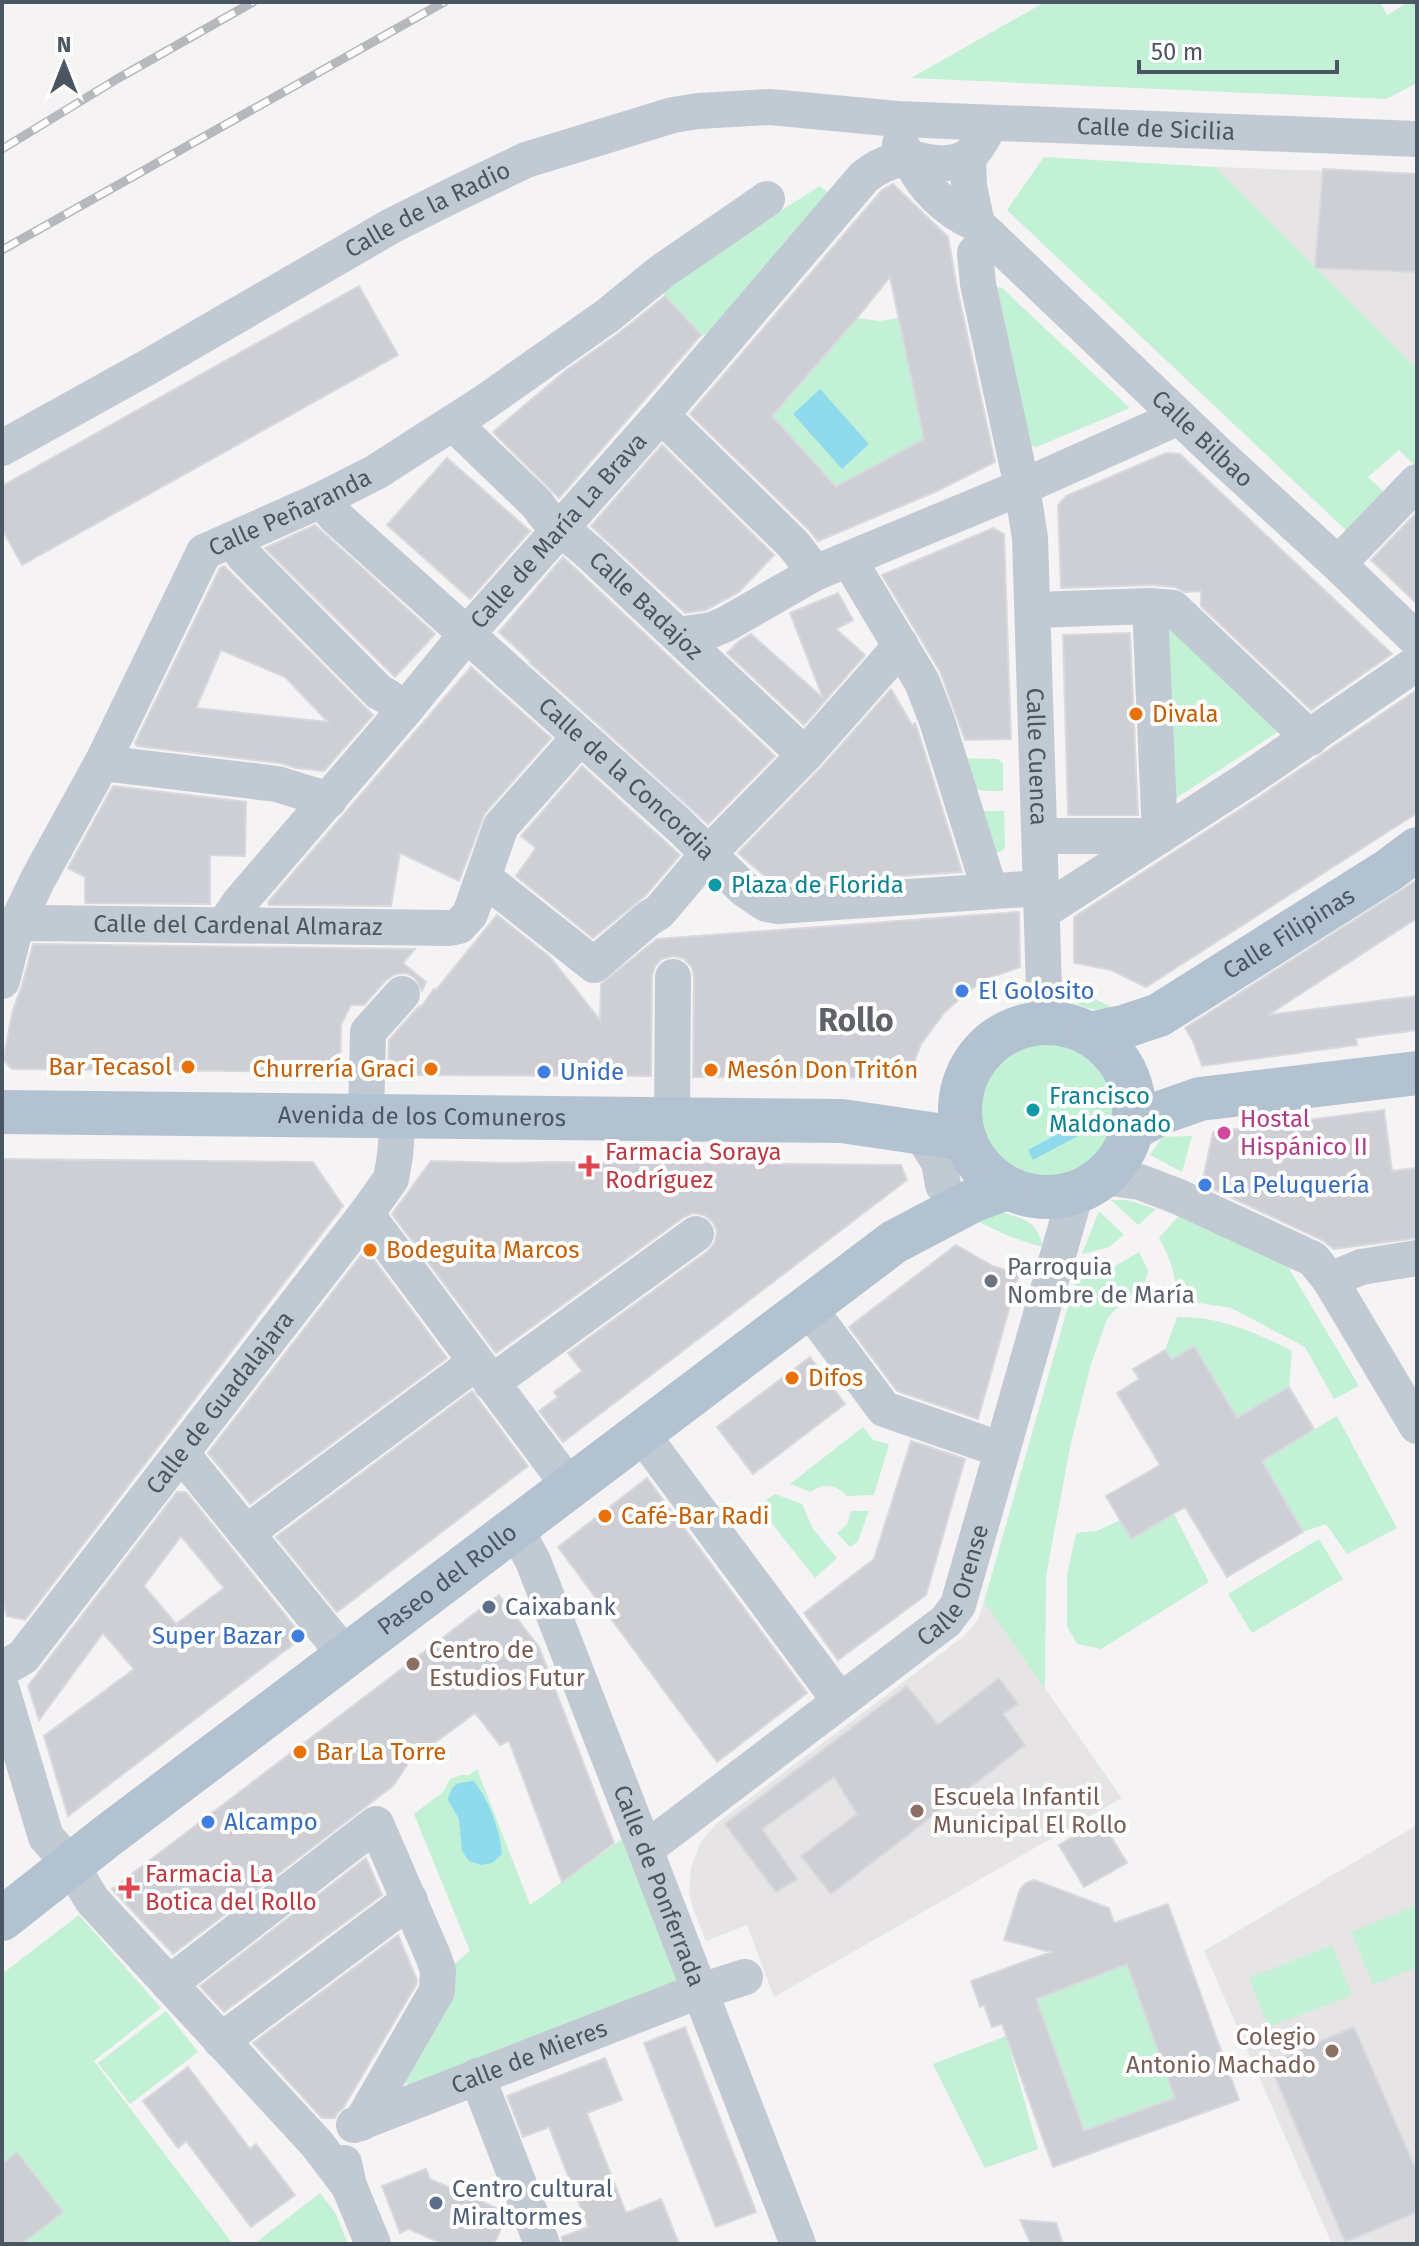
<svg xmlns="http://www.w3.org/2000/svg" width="1419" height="2246" viewBox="0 0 1419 2246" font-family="'Fira Sans',sans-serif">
<rect width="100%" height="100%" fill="#f5f3f3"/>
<path fill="#e6e4e5" d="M1215 167 1417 174V369L1315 268Z
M984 1602 1122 1798 774 1997 747 1925 706 1941 692 1906 689 1892 691 1868 700 1843 717 1823 963 1637 978 1620Z
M1417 1825V2244H1332L1204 1951Z"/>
<path fill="#c3f1d5" d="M1045 2H1380L1387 15 1409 2H1417V83L1386 99 911 78Z
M1044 157 1215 167 1417 369V464L1415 466 1399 450 1368 477 1387 495 1350 534 1007 210Z
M820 186 829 194 709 332 702 336 659 288Z
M998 287 1002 288 1130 408 1036 447 1031 446 996 290Z
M857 318 879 321 899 318 924 439 836 487 772 415Z
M1177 625 1284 728 1167 804 1162 632Z
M959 758 998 759 1003 763V791C968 792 972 788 959 758Z
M976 811H1004L1005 848 1000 852H993Z
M1059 992 1088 996 1116 1009C1093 1012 1076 1007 1059 992Z
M977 1109a69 69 0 1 1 138 0a69 69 0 1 1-138 0Z
M1192 1136 1182 1172 1150 1155 1162 1137Z
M1111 1200H1127L1156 1209 1138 1225Z
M999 1211C1023 1220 1037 1219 1043 1247 1016 1240 995 1231 971 1217Z
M1099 1211 1124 1235 1109 1247 1082 1254Z
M1183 1211 1282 1257 1359 1386 1334 1399 1305 1347 1231 1308 1199 1303 1178 1304C1176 1279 1172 1260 1159 1238Z
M1139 1252 1148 1270 1144 1287 1121 1303 1107 1319 1091 1364 1071 1442 1046 1576 1045 1689 984 1602 1077 1275 1115 1266Z
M1177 1317C1219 1316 1255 1332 1292 1351L1289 1387 1237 1418 1172 1360 1165 1350Z
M1337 1416 1397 1528 1347 1554 1326 1524 1303 1532 1262 1461Z
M863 1427 873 1440 889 1444 874 1495 847 1496C837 1485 823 1482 811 1492L790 1484Z
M775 1494 802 1504 813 1529 837 1558 815 1578 758 1506Z
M851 1511H869L858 1541 850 1547 837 1533 847 1525Z
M1174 1514 1209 1582 1101 1649 1077 1644 1067 1626V1575L1076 1533 1097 1531 1120 1520 1132 1539Z
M1319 1539 1343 1579 1252 1633 1228 1594Z
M477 1769 530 1905 629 1834 681 1980 409 2085 405 2082 452 1966 470 1951 414 1814 444 1791 450 1779 461 1775H469Z
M1417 1905V1967L1373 1985 1351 1932Z
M79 1915 161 2008 94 2061 233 2244H21L63 2212 17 2152 2 2164V1974Z
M1119 1942 1175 2098 1084 2131 1036 1999 1103 1974Z
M1332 1945 1352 1995 1269 2027 1249 1978Z
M166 2011 198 2052 130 2104 98 2063Z
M1006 2036 1038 2149 985 2168 933 2064Z
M320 2193 336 2214 348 2244H254Z"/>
<path fill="#90daee" d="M820 389 869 444 842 469 793 414Z
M1085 1119 1091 1129 1033 1160 1028 1150Z
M474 1781C489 1801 500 1829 502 1854L492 1863 481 1865 469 1861 462 1851 459 1819 448 1800C452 1783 457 1783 474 1781Z"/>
<path fill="#cdcfd5" stroke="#d7d9de" stroke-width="2" fill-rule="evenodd" d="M1323 169 1417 174V272L1315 268Z
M893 184 948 237 957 288 995 462 935 492 818 541 809 530 690 414 882 190ZM890 277 924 439 836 487 772 416 857 318Z
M359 286 398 355 22 565 2 529V486Z
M665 296 701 335 559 498 493 432 565 371 619 333Z
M662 445 774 555 739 592 706 610 685 613 591 526Z
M1166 453 1180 454 1392 654 1311 710 1201 606V591L1185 592 1175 587 1152 585 1061 588 1058 505 1066 496Z
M447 458 530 531 470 599 387 525Z
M1417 512V604L1371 560Z
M315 525 435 634 395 677 265 548Z
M993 528 1004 534 1011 739 965 740 940 671 882 575Z
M563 557 775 756 708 824 529 662 530 661 499 632Z
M224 566 373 715 324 771 296 768 280 763 137 746 135 743 220 568ZM221 650 285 677 328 722 196 708Z
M838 593 853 620 836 629 865 655 804 725 727 653 739 641 751 634 823 698 790 613Z
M1130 633 1138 815H1068L1063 635Z
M471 667 551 738 485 813 459 881 400 853 391 906 269 905 268 902Z
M891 689 912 725 915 723 917 728 962 872 774 884 738 853 820 769Z
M1417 690V813L1146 987 1111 970 1074 963V917L1259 797Z
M582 766 680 855 645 896 593 938 516 876 536 848 521 836Z
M113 786 246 802 245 856 210 855V904L85 903V877L68 868Z
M1417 880V918L1268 1015 1417 996V1030L1356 1038 1357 1045 1202 1066 1193 1041 1185 1028Z
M1019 912 1020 967 986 979 966 993 944 1013 921 1044 908 1078 693 1077 694 976 692 967 684 959 674 956 662 959 655 966 652 976 651 1076 388 1075 389 1040 419 1006 421 1007 434 989 436 990 497 915 550 957 600 1020 601 984 657 939Z
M33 944 415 949 403 963 426 982 422 991 415 978 406 973 396 974 386 980 364 1005H351L341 1025 340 1072 12 1069 3 1060 13 1010 22 986Z
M1384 1110 1392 1171 1417 1168V1238L1334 1249 1322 1240 1202 1184 1213 1132Z
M2 1159 313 1162 343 1206 25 1620 7 1616 2 1598Z
M431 1161 509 1163 550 1162 901 1165 907 1180 563 1442 539 1411 558 1397 554 1392 582 1371 568 1353 708 1251 715 1242 717 1231 713 1222 704 1215 693 1213 684 1217 496 1353 392 1214Z
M956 1245 993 1266 1019 1274 978 1419 897 1391 849 1327Z
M366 1249 447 1358 250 1504 208 1453Z
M1194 1346 1237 1418 1289 1387 1314 1429 1262 1461 1303 1532 1227 1577 1185 1507 1131 1539 1106 1496 1160 1465 1117 1393 1139 1379 1133 1369 1165 1350 1172 1360Z
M810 1357 845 1404 753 1474 717 1427Z
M472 1391 528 1466 337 1612 276 1537Z
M911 1441 965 1459 926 1595 838 1660 804 1613 874 1559Z
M647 1478 807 1693 717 1762 558 1547Z
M177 1492H186L303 1637 68 1816 44 1736 134 1669 103 1633 39 1720 28 1686ZM181 1536 224 1588 176 1624 144 1586Z
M499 1595 539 1647 614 1843 562 1882 509 1741 500 1745 475 1713 409 1762 394 1785 173 1954 112 1889Z
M999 1678 1018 1704 1003 1714 1025 1745 831 1894 801 1856 857 1814 834 1777 762 1829 797 1879 776 1892 725 1824 907 1686 938 1725Z
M1101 1820 1127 1863 1084 1887 1059 1845Z
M366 1858 382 1895 224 2012 200 1986Z
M1034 1880 1109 1908 1114 1923 1168 1904 1239 2100 1053 2167 1002 2024 992 2027 984 2005 980 2007 971 1981 1051 1952 1004 1940 1020 1889 1026 1883ZM1127 1964 1175 2098 1084 2131 1036 1999Z
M398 1935 417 1980 416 1985 343 2108 337 2113 335 2118H322L253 2043Z
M685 2027 756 2212 716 2227 644 2043Z
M1354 2027 1417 2172V2212L1345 2242 1269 2063Z
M605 2058 622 2100 587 2113 626 2213 661 2199 679 2244H562V2237L588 2227 549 2127 523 2137 507 2096Z
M188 2067 250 2149 256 2144 295 2195 251 2227 186 2141 178 2148 143 2101Z
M17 2152 63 2212 21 2244H2V2164Z
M426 2169 430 2179 508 2213 494 2244H443L409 2229 400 2233 382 2186Z
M1020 2220 1056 2223 1063 2244H1031Z"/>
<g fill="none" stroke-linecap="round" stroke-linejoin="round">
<g stroke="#c1cad2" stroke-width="36">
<path d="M900 144 909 157C927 163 954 168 970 155 979 147 985 133 991 123"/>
<path d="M968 157 969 186 977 224"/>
<path id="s1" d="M990 236 975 253 978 284 1022 487 1030 538 1044 989 1055 1024"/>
<path d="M661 415 794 545 815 573"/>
<path id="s2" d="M453 423 537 504 545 515 590 553 805 755"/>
<path id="s3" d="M2 448 148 367 393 225 451 196 526 160 673 115 698 111 770 107 897 119 1417 139"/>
<path id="s4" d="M321 500 335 516 679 825 744 889 766 904 778 906 1041 888"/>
<path d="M233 539 244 556 379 692 388 697 404 711"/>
<path d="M849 560 922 682 937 721 990 891"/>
<path d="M1338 564 1417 482"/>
<path d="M1033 610 1150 606 1173 608 1310 738"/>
<path d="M678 635 712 630 726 624 815 573 1022 487 1179 417"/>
<path d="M103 761 118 765 277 784 329 800"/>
<path d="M1040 836H1160L1150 606"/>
<path d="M484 878 594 965 649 918 659 912 708 854 805 755 893 655 900 644"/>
<path d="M1042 912 1248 779 1417 663"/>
<path id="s5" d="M225 924 240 902 404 711 466 635 661 415 864 177C879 165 891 161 909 157 923 188 946 210 977 224L1217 453 1338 564 1417 640"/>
<path id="s6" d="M2 925 38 923 450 928 459 926 470 914 501 826 580 737"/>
<path id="s7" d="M2 981 16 925 38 879 103 761 204 552 321 500 376 472 485 402 607 316 661 272 767 199"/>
<path d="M366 1117 368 1032 402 994"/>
<path d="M672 1119 673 977"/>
<path d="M920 1132 939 1162 943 1185"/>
<path d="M1103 1177 1140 1182 1179 1197 1313 1259 1330 1280 1417 1426"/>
<path d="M366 1214 570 1487"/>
<path d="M1330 1280 1361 1267 1417 1258"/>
<path d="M808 1307 884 1409 1002 1450"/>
<path d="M491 1383 696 1234"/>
<path d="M641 1433 840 1701"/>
<path d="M181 1453 346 1656"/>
<path id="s8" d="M515 1528 533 1561 798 2244"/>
<path d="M246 1533 475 1363"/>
<path id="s9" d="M2 1669 23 1657 366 1214 391 1179 395 1156 398 1117"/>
<path d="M2 1690 46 1837 71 1865 92 1900 317 2144 349 2186"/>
<path id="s10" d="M646 1849 946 1621 958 1605 1076 1192"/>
<path d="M169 1984 376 1824 433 1956 438 1970 437 1991 361 2123"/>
<path d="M221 2041 410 1900"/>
<path d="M477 2076 542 2244"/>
<path id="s11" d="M354 2125 683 1997 745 1977"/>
<path d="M344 2163 349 2186 373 2244"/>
</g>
<g stroke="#b3c2d1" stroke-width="44">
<circle cx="1047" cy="1110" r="87"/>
<path id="s12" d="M1089 1034 1123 1027 1159 1015 1389 870 1417 849"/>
<path id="s13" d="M2 1112 842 1121 964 1139"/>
<path d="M1132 1129 1163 1112 1200 1099 1417 1073"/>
<path id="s14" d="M2 1919 106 1837 894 1242 974 1200 1007 1188"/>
</g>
<defs>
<path id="rail" d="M2 149 117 79 253 2
M2 250 444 2"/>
</defs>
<use href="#rail" stroke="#b5b8bd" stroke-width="9"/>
<use href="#rail" stroke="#fff" stroke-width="6" stroke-dasharray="18" stroke-linecap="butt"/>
</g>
<g fill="#e8710a" stroke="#fff" stroke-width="3">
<circle cx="1136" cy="714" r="8"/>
<circle cx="188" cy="1067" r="8"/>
<circle cx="431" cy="1069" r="8"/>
<circle cx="711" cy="1070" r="8"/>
<circle cx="370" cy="1250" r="8"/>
<circle cx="792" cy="1378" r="8"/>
<circle cx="605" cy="1516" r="8"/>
<circle cx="300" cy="1752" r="8"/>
</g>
<g fill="#0f9aa8" stroke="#fff" stroke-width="3">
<circle cx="715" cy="885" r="8"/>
<circle cx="1033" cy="1110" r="8"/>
</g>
<g fill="#3f7fe0" stroke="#fff" stroke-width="3">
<circle cx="962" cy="991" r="8"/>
<circle cx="544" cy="1072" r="8"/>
<circle cx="1205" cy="1185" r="8"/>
<circle cx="298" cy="1636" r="8"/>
<circle cx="208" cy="1822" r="8"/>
</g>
<circle fill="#d1479c" stroke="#fff" stroke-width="3" cx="1224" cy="1133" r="8"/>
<g fill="#e0444e" stroke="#fff" stroke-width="3">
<path d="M585 1154h8v8h8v8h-8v8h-8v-8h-8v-8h8z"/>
<path d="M125 1876h8v8h8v8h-8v8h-8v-8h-8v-8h8z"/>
</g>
<circle fill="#6b7280" stroke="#fff" stroke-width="3" cx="991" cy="1281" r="8"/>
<g fill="#5c6f8a" stroke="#fff" stroke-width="3">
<circle cx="489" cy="1607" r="8"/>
<circle cx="436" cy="2203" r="8"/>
</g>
<g fill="#8d6e63" stroke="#fff" stroke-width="3">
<circle cx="413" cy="1664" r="8"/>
<circle cx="917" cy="1811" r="8"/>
<circle cx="1332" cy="2051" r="8"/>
</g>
<g text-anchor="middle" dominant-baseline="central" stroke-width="8" stroke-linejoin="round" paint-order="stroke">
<g font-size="24" fill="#4a5661" stroke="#fff">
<text stroke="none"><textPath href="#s3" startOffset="1236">Calle de Sicilia</textPath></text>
<text stroke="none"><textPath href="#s3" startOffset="488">Calle de la Radio</textPath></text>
<text stroke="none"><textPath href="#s5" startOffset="1442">Calle Bilbao</textPath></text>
<text stroke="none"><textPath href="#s7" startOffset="570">Calle Peñaranda</textPath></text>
<text stroke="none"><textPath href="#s5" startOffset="516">Calle de María La Brava</textPath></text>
<text stroke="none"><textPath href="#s2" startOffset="266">Calle Badajoz</textPath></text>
<text stroke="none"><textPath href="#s1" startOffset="532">Calle Cuenca</textPath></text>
<text stroke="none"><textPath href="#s4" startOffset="414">Calle de la Concordia</textPath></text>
<text stroke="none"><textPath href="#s6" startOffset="236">Calle del Cardenal Almaraz</textPath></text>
<text stroke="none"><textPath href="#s12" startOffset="226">Calle Filipinas</textPath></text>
<text stroke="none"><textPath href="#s13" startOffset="420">Avenida de los Comuneros</textPath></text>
<text stroke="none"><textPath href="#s9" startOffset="346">Calle de Guadalajara</textPath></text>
<text stroke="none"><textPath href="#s14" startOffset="560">Paseo del Rollo</textPath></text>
<text stroke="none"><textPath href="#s10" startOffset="412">Calle Orense</textPath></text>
<text stroke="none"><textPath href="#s8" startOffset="386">Calle de Ponferrada</textPath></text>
<text stroke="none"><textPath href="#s11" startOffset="188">Calle de Mieres</textPath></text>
</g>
<g font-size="24" fill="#c56008" stroke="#fff" text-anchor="start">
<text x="1152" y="714">Divala</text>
<text x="172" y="1067" text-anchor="end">Bar Tecasol</text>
<text x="415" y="1069" text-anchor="end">Churrería Graci</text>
<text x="727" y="1070">Mesón Don Tritón</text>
<text x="386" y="1250">Bodeguita Marcos</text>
<text x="808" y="1378">Difos</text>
<text x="621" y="1516">Café-Bar Radi</text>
<text x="316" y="1752">Bar La Torre</text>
</g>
<g font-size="24" fill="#0d838f" stroke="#fff" text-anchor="start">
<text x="731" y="885">Plaza de Florida</text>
<text x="1049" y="1096">Francisco<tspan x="1049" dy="28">Maldonado</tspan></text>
</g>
<g font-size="24" fill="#366cbe" stroke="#fff" text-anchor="start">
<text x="978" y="991">El Golosito</text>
<text x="560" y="1072">Unide</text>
<text x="1221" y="1185">La Peluquería</text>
<text x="282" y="1636" text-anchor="end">Super Bazar</text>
<text x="224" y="1822">Alcampo</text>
</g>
<g font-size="24" fill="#b23c85" stroke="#fff" text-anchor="start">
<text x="1240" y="1119">Hostal<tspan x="1240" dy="28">Hispánico II</tspan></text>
</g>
<g font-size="24" fill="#be3a42" stroke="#fff" text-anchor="start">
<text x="605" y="1152">Farmacia Soraya<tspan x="605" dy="28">Rodríguez</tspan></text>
<text x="145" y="1874">Farmacia La<tspan x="145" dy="28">Botica del Rollo</tspan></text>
</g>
<g font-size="24" fill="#5b616d" stroke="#fff" text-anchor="start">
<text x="1007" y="1267">Parroquia<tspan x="1007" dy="28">Nombre de María</tspan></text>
</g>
<g font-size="24" fill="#4e5e75" stroke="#fff" text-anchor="start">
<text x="505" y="1607">Caixabank</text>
<text x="452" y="2189">Centro cultural<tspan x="452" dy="28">Miraltormes</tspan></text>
</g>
<g font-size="24" fill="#785e54" stroke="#fff" text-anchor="start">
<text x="429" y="1650">Centro de<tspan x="429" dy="28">Estudios Futur</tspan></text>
<text x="933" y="1797">Escuela Infantil<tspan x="933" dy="28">Municipal El Rollo</tspan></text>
<text x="1316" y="2037" text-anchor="end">Colegio<tspan x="1316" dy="28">Antonio Machado</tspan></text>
</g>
<g font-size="32" font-weight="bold" fill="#5f6368" stroke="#fff">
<text x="856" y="1020">Rollo</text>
</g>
</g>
<rect width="1419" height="2246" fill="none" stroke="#4a5661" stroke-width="8"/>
<g transform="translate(64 64)" stroke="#ffffff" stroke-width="6" paint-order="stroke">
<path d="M0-6L14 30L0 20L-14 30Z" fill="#4a5661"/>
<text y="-12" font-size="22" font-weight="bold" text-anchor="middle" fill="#4a5661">N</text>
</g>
<path d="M1139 60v12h198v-12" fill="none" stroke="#4a5661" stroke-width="4"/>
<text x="1151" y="60" font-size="24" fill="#4a5661" stroke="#ffffff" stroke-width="6" paint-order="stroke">50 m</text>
</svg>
